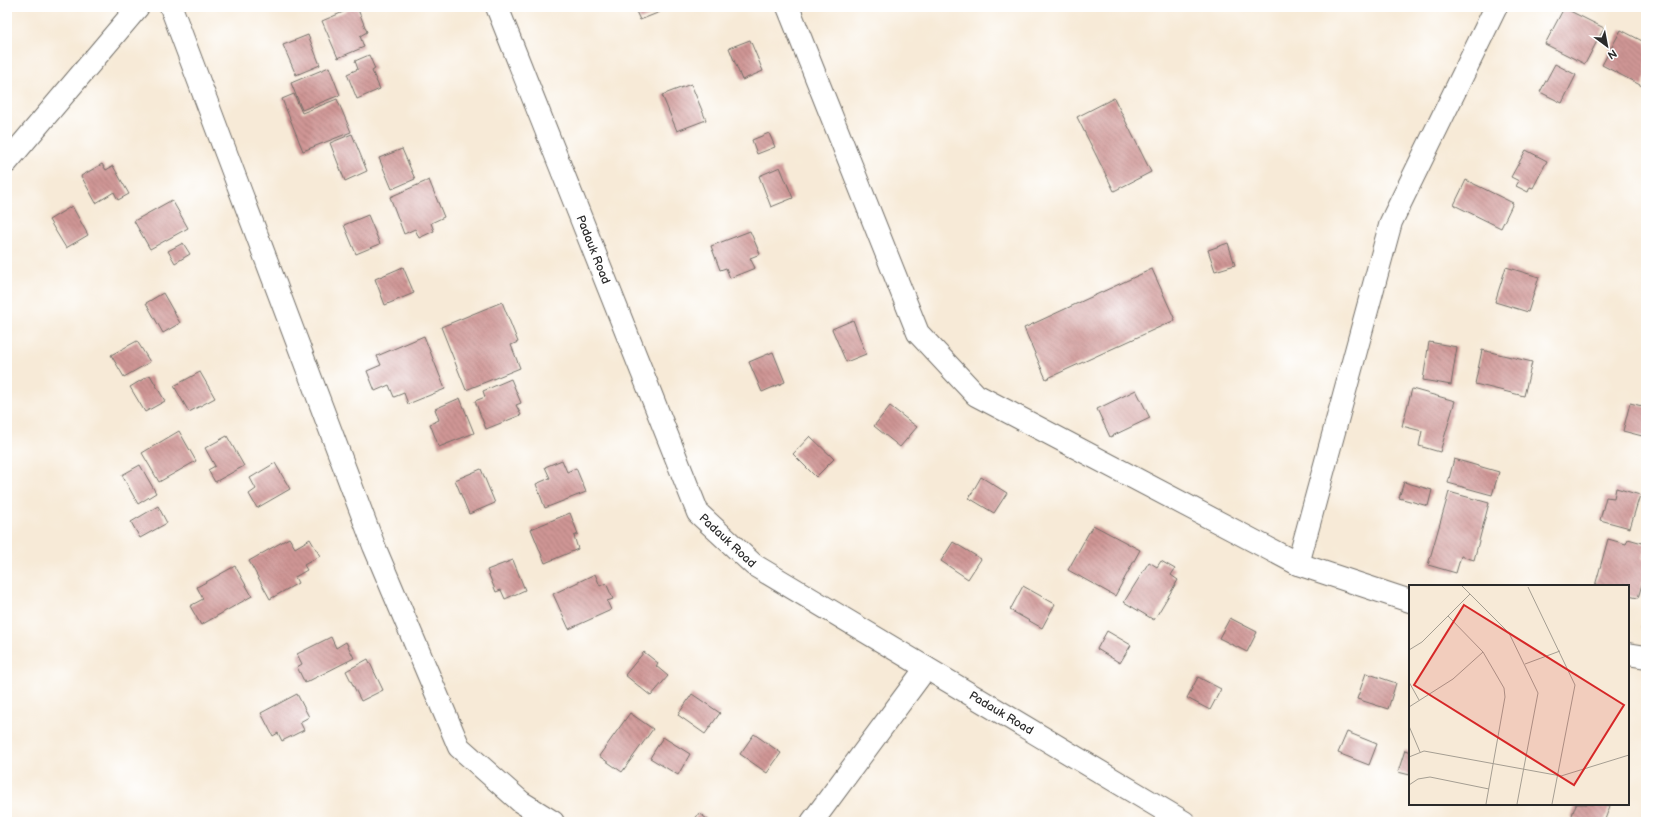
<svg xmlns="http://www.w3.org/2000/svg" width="1653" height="829" viewBox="0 0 1653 829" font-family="'Balsamiq Sans',sans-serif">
<defs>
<pattern id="building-back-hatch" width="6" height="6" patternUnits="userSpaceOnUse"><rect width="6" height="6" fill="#cf9594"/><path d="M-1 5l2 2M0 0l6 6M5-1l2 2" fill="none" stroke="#a87a79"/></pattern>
</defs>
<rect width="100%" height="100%" fill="#fff"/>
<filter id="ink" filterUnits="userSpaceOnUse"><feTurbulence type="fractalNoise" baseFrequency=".025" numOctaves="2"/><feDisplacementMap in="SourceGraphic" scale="8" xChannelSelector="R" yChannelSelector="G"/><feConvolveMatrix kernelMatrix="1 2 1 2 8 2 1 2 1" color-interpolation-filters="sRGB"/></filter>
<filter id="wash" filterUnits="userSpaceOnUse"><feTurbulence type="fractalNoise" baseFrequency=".012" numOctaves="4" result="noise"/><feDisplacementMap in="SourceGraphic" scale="16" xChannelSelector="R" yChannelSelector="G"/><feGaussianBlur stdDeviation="0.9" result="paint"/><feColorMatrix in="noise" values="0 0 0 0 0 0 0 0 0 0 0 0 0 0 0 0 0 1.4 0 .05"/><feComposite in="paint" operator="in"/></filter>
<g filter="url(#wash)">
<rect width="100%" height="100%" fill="#f7ead7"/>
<g id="blocks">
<path fill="url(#building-back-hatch)" d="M355 7H357L367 32 360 36 364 47 338 58 322 21Z
M634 7H657L660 12 640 20Z
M1564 8 1604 28 1585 64 1545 44Z
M1621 30 1646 43V77L1642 86 1602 65Z
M308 35 320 65 296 75 283 45Z
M750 40 763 71 742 80 729 48Z
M369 55 375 69 372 71 380 89 357 99 347 74 358 69 355 61Z
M1555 64 1576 75 1562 103 1540 92Z
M329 67 340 95 302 110 291 83Z
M691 84 706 120 677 131 662 95Z
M294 94 302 113 337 99 351 132 303 151 282 99Z
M1114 98 1151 172 1114 191 1077 117Z
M769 133 775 147 757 154 752 140Z
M352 134 367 171 345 181 330 143Z
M402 149 415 179 392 189 379 158Z
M1526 150 1547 161 1533 188 1530 187 1528 192 1516 186 1519 181 1511 177Z
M102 164 106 170 113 166 129 194 118 200 114 192 96 203 81 176Z
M780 167 793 198 771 207 759 176Z
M429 180 444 217 431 223 434 231 419 238 415 229 404 234 390 197Z
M1466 180 1513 203 1501 228 1454 205Z
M172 200 188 228 150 249 134 221Z
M72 206 88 235 66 248 49 220Z
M368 215 380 244 356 254 344 225Z
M750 231 760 254 750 258 755 268 730 278 726 268 720 270 711 246Z
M183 243 190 254 175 263 168 251Z
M1228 243 1235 265 1215 271 1208 250Z
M403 267 414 293 385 305 375 279Z
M1506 267 1539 277 1528 312 1495 302Z
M1152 269 1175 320 1046 379 1024 328Z
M163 293 180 323 163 333 146 303Z
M502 302 518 342 511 345 520 368 466 390 441 327Z
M853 320 866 354 846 362 832 329Z
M424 336 445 389 408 404 404 393 394 397 389 385 375 391 367 371 381 365 377 356Z
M137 341 150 362 124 377 111 355Z
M1429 342 1457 347 1451 385 1423 380Z
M1482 350 1532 362 1524 396 1475 384Z
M773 352 785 382 762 392 749 362Z
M200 372 215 398 189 412 174 386Z
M150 375 165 401 145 412 130 387Z
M511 379 521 403 516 405 521 415 486 429 475 401 485 397 483 391Z
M1412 389 1455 401 1440 452 1419 446 1422 431 1402 426Z
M1136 390 1150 418 1110 437 1097 409Z
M460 398 474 433 439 447 430 424 439 420 435 409Z
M1630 403 1646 407V437L1623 431Z
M890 406 917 427 900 447 874 426Z
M179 431 196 461 159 482 142 453Z
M227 436 244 466 215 482 208 470 215 466 205 448Z
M810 436 834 459 816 477 793 454Z
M1454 459 1499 472 1492 495 1448 483Z
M562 460 567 472 576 468 586 492 545 508 536 484 550 478 545 467Z
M275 463 290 489 257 508 249 494 256 489 250 478Z
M140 465 156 493 138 504 122 475Z
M481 469 495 503 469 514 455 480Z
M981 477 1007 493 994 513 969 498Z
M1404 482 1432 490 1428 506 1399 498Z
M1616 488 1640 495 1630 528 1600 520 1606 497 1614 498Z
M1449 492 1489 503 1474 560 1461 556 1456 573 1428 565Z
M158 506 167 523 140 538 131 522Z
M570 513 578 534 574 536 578 549 545 563 531 529Z
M1093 525 1140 550 1115 596 1068 570Z
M289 538 295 548 310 539 320 556 304 565 307 570 295 577 298 583 270 599 249 561Z
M1608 539 1626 544 1628 539 1646 544 1642 558 1646 560V571L1638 598 1628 596V586H1595Z
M953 542 981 559 968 579 941 561Z
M513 560 525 590 505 599 501 590 496 592 487 570Z
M1161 561 1175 569 1171 575 1178 580 1154 620 1124 602 1149 562 1157 567Z
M235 566 252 596 201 625 190 606 203 599 197 587Z
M595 574 600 586 606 583 613 599 607 601 611 610 569 629 553 594Z
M1023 586 1055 604 1042 628 1010 610Z
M1646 615V631L1641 629Z
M1230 618 1257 632 1247 652 1219 638Z
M1107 631 1131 645 1120 663 1097 649Z
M331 637 336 648 346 642 354 658 305 683 297 667 302 664 297 654Z
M644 652 658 663 656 666 668 676 651 696 625 675Z
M368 659 383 690 361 701 346 671Z
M1366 673 1396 683 1388 709 1357 699Z
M1198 677 1221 689 1210 710 1187 698Z
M297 694 309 717 300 722 304 730 282 741 278 733 273 736 261 713Z
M692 694 720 713 705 734 678 715Z
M630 713 653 729 622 772 599 756Z
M1347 732 1377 744 1369 765 1338 753Z
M754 734 781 753 767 773 740 754Z
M663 737 690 754 678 775 650 758Z
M1405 750 1410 752V775L1398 772Z
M1576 804H1605L1610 806 1604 822H1583L1571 818Z
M699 813 711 822H693Z"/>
</g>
</g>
<g filter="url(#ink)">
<use href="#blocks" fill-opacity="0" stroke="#726e67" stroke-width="1"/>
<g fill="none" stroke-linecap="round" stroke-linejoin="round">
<defs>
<g id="street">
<path d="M171 7 374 546 459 747 521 802 553 822"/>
<path id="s1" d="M497 7 698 513 754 565 1184 822"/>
<path d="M788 7 918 333 976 395 1298 564 1410 601"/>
<path d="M7 162 138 7"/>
<path d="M1298 564 1391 222 1496 7"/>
<path d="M1628 654 1646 657"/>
<path d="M812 822 926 668"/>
</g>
</defs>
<use href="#street" stroke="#726e67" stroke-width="24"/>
<use href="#street" stroke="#fff" stroke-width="22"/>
</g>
</g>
<g text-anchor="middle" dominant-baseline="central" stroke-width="3" stroke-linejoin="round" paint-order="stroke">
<g font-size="12" fill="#2b2b2b" stroke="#fff">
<text stroke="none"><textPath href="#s1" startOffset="261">Padauk Road</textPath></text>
<text stroke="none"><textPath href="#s1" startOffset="585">Padauk Road</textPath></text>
<text stroke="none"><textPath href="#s1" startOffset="909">Padauk Road</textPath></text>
</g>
</g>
<g transform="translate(1409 585)">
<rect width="220" height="220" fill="#f7ead7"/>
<path fill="none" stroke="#a59e92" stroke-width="1" d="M53 1 100 48 129 108 108 219M119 2 166 100 143 219M39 31 74 67 95 103 96 112 77 219M0 65 13 57 61 9M116 79 151 66M0 97 10 115M0 122 44 94 74 67M0 141 11 167M0 172 15 166 152 191 220 170M0 200 9 194 21 192 80 204"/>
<path fill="#d62828" fill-opacity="0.15" stroke="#d62828" stroke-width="2" d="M55 20 215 120 165 200 5 100Z"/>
<rect width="220" height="220" fill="none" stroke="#2b2b2b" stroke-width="2"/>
</g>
<rect width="1653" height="829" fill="none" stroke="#fff" stroke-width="24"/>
<g transform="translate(1607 46) rotate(148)" stroke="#ffffff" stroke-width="3" paint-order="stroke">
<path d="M0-3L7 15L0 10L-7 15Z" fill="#2b2b2b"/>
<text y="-6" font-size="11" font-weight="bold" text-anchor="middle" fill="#2b2b2b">N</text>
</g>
</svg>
